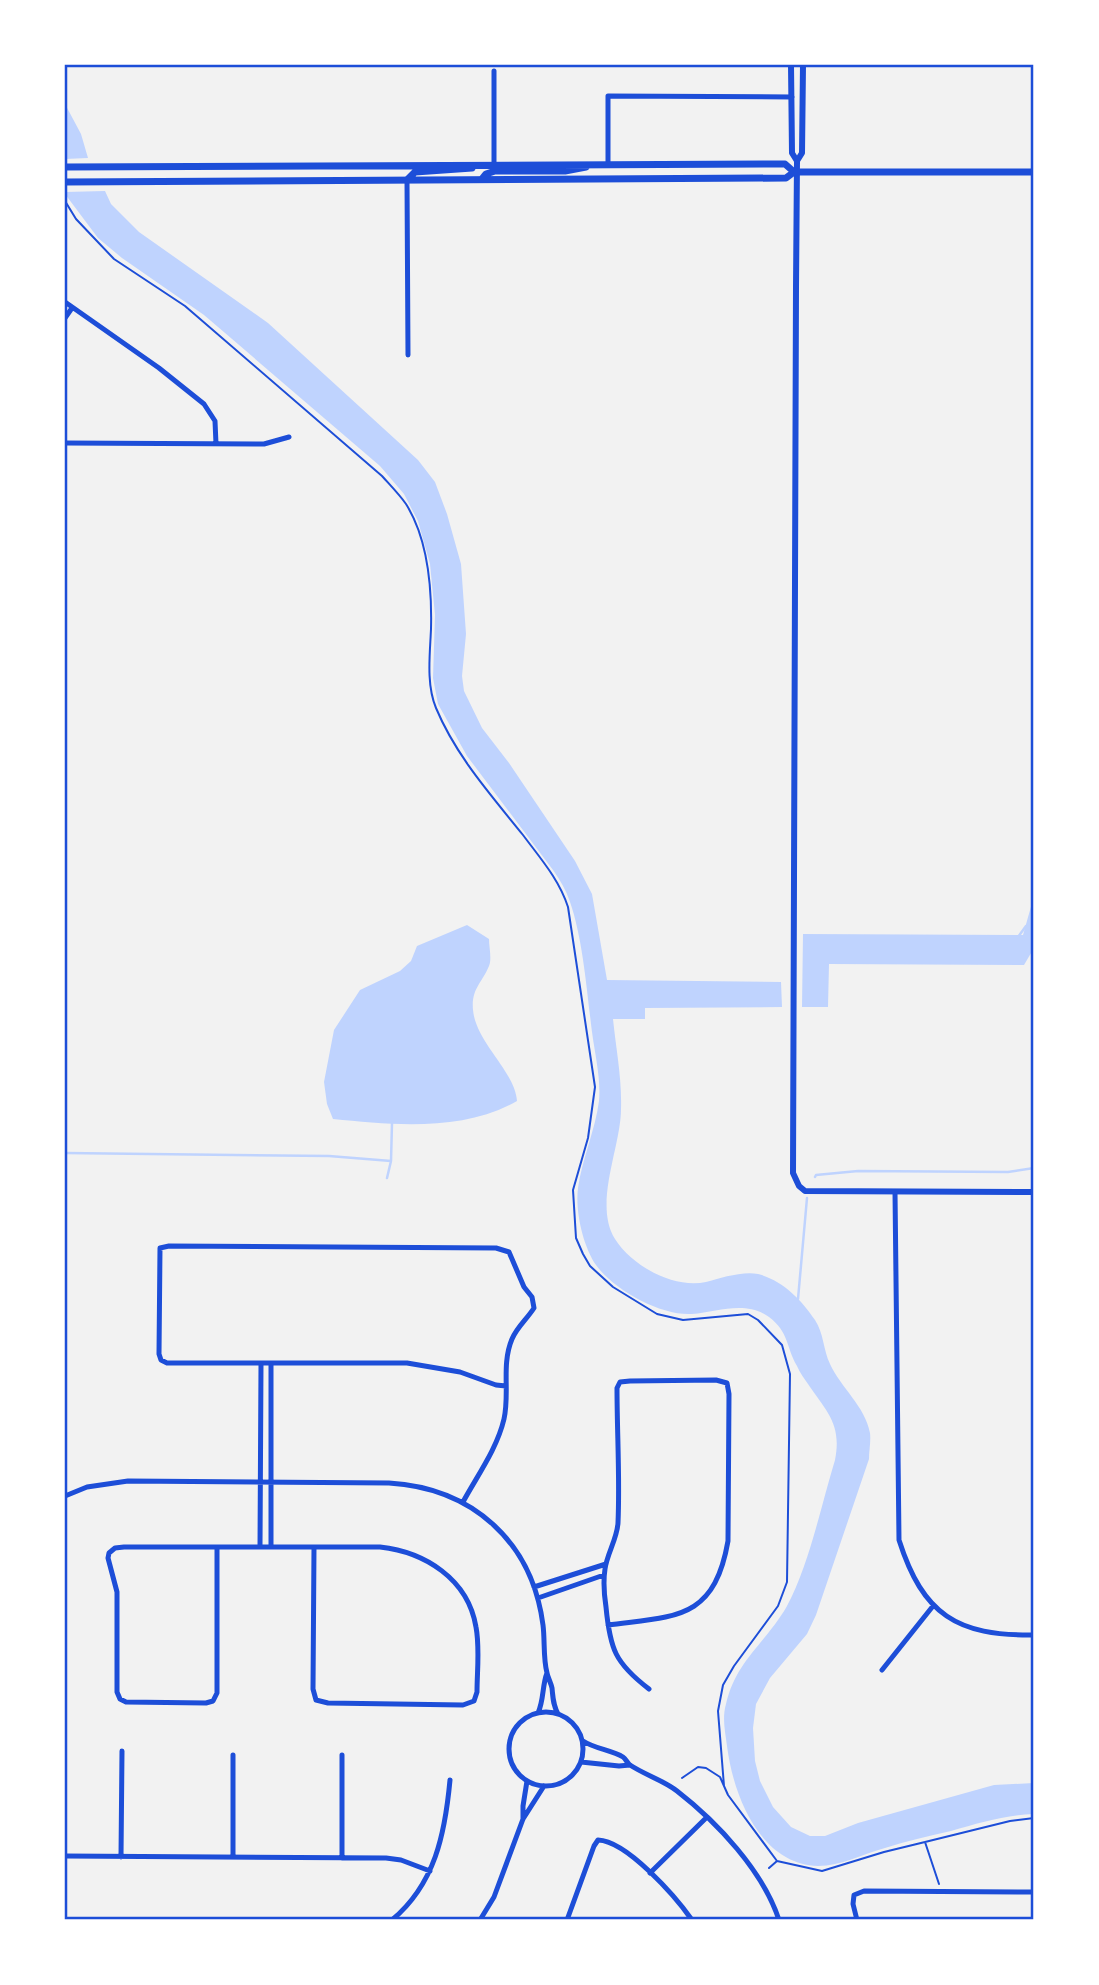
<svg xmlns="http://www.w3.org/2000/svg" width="1099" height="1985" viewBox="0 0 1099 1985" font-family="Manrope,sans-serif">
<rect width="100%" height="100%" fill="#f2f2f2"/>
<path fill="#bfd3fe" d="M65 104 81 134 88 158 65 159Z
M105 191 111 204 139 232 268 323 418 460 435 482 447 514 461 564 466 634 462 676 464 691 482 728 509 763 575 861 592 894 607 980 781 982 782 1007 645 1008V1019H613C616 1049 622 1078 621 1109 621 1147 593 1204 615 1239 632 1266 674 1289 706 1282 721 1278 742 1271 758 1274 782 1280 801 1299 815 1320 824 1334 823 1349 830 1364 841 1388 865 1406 870 1433 871 1441 869 1451 869 1459L816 1615 807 1634 770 1678 756 1704 753 1728 755 1761 760 1781 773 1807 791 1827 810 1836H825L858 1823 994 1785 1034 1783V1814C1006 1815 979 1823 951 1831 929 1836 907 1841 885 1848 863 1854 841 1866 818 1866 759 1864 733 1794 727 1746 725 1731 722 1718 726 1704 736 1660 766 1643 787 1606 809 1565 821 1506 835 1460 842 1424 827 1412 808 1384 804 1378 800 1373 797 1366 786 1347 789 1332 769 1317 745 1300 718 1312 692 1314 661 1316 614 1290 596 1265 583 1246 575 1211 578 1188 582 1159 595 1131 599 1101 601 1078 595 1055 592 1032 587 993 583 939 570 902 566 890 560 880 553 870L467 756 438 704 433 678 435 615 430 564 418 521 404 494 380 466 204 315 122 258 98 238 65 194V192Z
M1034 896V948L1024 965 829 964 828 1007H802L803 934 1023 935Z
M467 925 489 939C489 947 492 959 489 966 482 983 471 989 473 1010 476 1043 515 1071 517 1101 462 1132 393 1125 333 1119L327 1104 324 1082 334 1030 360 990 400 971 411 961 417 946Z"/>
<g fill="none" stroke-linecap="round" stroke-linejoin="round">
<path stroke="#bfd3fe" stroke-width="2.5" d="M1018 937 1026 926
M65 1153 329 1156 391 1161
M815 1177 816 1175 858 1171 1008 1172 1034 1168
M387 1178 391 1161 392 1123
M798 1299 807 1198"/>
<path stroke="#1d4ed8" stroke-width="2" d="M65 201 76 219 114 259 185 306 382 476C390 485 399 494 406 504 428 539 432 589 431 629 430 654 426 684 436 708 456 756 491 795 523 835 540 858 559 879 568 907L595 1087 588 1138 573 1190 576 1238 583 1254 590 1266 613 1287 657 1314 683 1320 748 1314 758 1320 782 1345 790 1374 787 1582 778 1606 734 1666 723 1685 718 1711 724 1786
M682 1778 698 1767 706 1768 720 1777 728 1795 777 1861
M769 1868 777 1861 822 1871 884 1852 925 1842
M939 1884 925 1842 1010 1821 1034 1818"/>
<path stroke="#1d4ed8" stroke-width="5" d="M494 164V71
M608 164V96L792 97
M407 180 408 355
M65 302 159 368 204 404 215 421 216 444
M65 318 72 308
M65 443 264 444 289 437
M895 1192 899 1540C923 1615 957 1636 1034 1635
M65 1496 87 1487 128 1481 389 1483C472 1488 532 1541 543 1625 545 1641 543 1658 547 1673 548 1678 551 1683 552 1688 553 1698 553 1705 558 1714
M463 1502C477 1476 497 1449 504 1419 510 1393 501 1365 512 1339 517 1327 527 1319 534 1308L532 1297 524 1287 509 1252 496 1248 169 1246 160 1248 159 1354 161 1360 167 1363H407L460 1372 496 1385 506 1386
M217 1547V1693L213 1701 206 1703 126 1702 120 1699 117 1692V1592L108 1558 109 1553 115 1548 124 1547H380C425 1552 468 1579 476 1627 480 1648 477 1671 477 1692L474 1701 463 1705 328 1703 316 1700 313 1689 314 1547
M260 1547 261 1364
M271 1547V1363
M534 1587 606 1564
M538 1598 604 1575
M608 1625C675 1616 714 1621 728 1541L729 1394 727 1383 716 1380 630 1381 620 1382 617 1388C617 1433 620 1478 618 1523 617 1539 607 1554 605 1569 603 1582 604 1594 606 1607 610 1649 615 1663 649 1689
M882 1670 933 1606
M509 1749a37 37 0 1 1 74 0a37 37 0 1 1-74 0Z
M538 1713C544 1700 542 1686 547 1673
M583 1741C595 1749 612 1750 623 1757 626 1759 627 1763 630 1765 645 1775 663 1780 677 1791 717 1822 763 1871 779 1920
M342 1755V1858
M581 1762 619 1766 630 1765
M523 1819V1806L527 1781
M65 1856 386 1858 401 1860 430 1871
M121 1857 122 1751
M233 1857V1755
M650 1873 706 1818
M392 1920C435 1884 445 1834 450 1780
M480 1920 494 1897 523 1819 544 1786
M567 1920 594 1846 598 1840C627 1841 676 1897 692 1920
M857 1920 853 1904 854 1895 864 1891 1034 1892"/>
<path stroke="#1d4ed8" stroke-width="6" d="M791 65 792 153 797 161
M803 65 802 153 797 161 796 287 793 1173 799 1186 805 1191 1034 1192"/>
<path stroke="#1d4ed8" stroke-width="7" d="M65 167 785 164 794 172
M482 179 486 174 495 171H565L586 167
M407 180 415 172 472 168
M65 182 786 178 794 172H1034"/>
</g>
<rect width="1099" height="1985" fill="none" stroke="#ffffff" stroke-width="133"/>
<rect x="66" y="66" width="966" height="1852" fill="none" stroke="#1d4ed8" stroke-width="2.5"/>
</svg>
